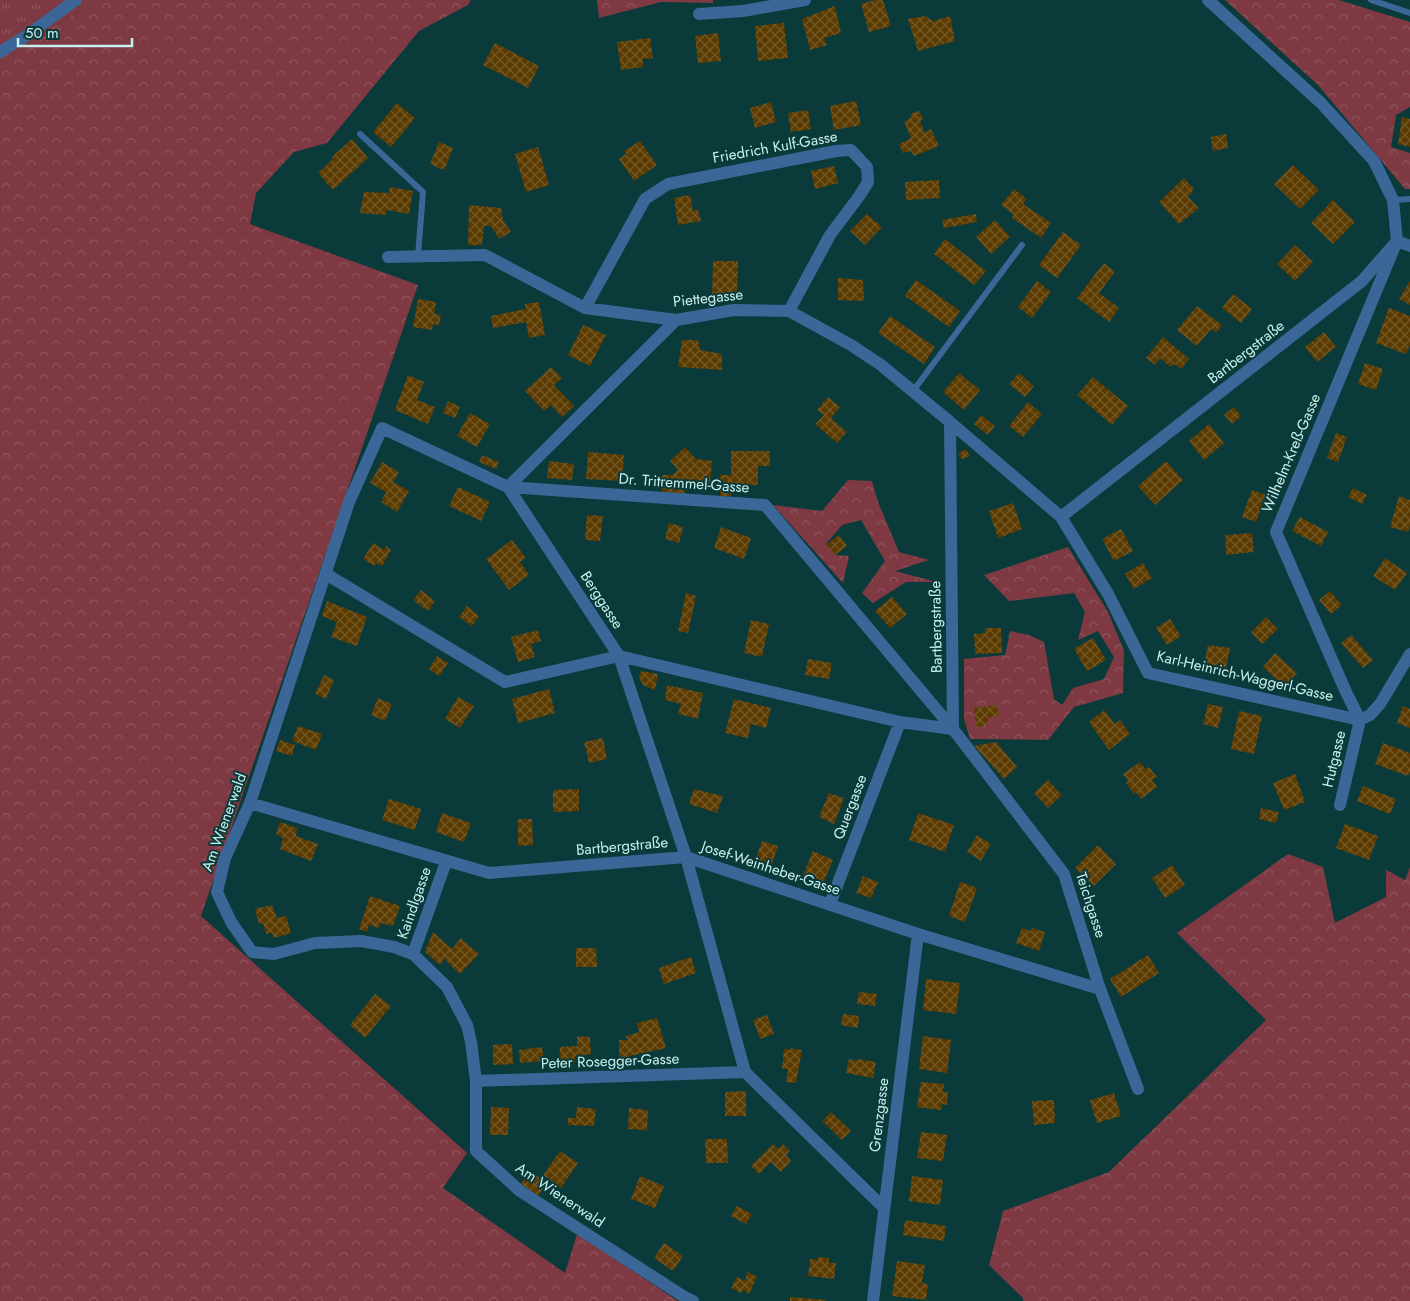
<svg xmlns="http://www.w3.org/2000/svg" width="1410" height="1301" viewBox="0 0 1410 1301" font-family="Jost,sans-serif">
<defs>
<pattern id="grass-tufts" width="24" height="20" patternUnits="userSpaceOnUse" patternTransform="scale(1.25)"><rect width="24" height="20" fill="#7e3943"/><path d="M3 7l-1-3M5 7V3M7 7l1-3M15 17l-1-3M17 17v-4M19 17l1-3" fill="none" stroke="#8f565e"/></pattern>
<pattern id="forest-crowns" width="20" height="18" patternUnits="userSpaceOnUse" patternTransform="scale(1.25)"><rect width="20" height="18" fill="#7e3943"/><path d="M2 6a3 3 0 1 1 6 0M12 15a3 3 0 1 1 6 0" fill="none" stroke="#8f565e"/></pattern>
<pattern id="building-cross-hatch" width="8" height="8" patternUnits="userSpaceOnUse" patternTransform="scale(1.25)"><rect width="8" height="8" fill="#5c3b00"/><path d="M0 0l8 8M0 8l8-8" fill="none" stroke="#725826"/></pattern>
</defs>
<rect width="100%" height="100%" fill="#0a3a39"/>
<path fill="url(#grass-tufts)" d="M0 0H95L0 62Z"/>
<path fill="url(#forest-crowns)" d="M95 0H471L468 5 419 31 327 143 294 152 256 193 250 224 418 285 201 916 467 1153 443 1188 565 1273 577 1234 678 1301H0V62Z
M597 0H713V3L661 2 599 18Z
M1225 0H1339L1410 22V107L1396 115 1391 147 1410 153V189H1405L1318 85Z
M848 480 872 481 878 502 899 552 929 560 895 571 937 582H906L873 603 862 593 885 561 861 520 842 525 826 544 835 555 849 556 843 583 773 505 822 511Z
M1068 547 1108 612 1124 651 1123 693 1074 707 1048 740 970 739 964 719V659L1005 655 1010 631 1029 635 1044 642 1054 699 1062 705 1073 688 1104 679 1114 657 1098 631 1078 640 1085 612 1074 593 1009 601 984 575Z
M1288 854 1323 867 1335 923 1386 897V870L1405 880 1410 867V1301H1023V1298L989 1265 1003 1211 1109 1172 1266 1020 1177 933Z"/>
<path fill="url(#building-cross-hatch)" d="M875 0H883L891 26 869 32 861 4Z
M835 6 841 33 824 38 827 45 810 50 802 19Z
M925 16 933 21 950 16 955 41 918 51 908 19Z
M784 23 788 58 758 61 755 26Z
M718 33 721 61 698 63 695 36Z
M650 38 653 58 643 59V67L621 70 617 42Z
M495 43 539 66 528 88 483 65Z
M856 101 861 125 834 130 830 106Z
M771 102 776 122 755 128 750 108Z
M397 103 415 118 391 147 373 132Z
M808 110 811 129 791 132 788 113Z
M919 111 923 119 920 121 925 133 931 129 939 146 914 156 911 151 903 153 899 144 911 138 904 122 912 117 910 114Z
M1402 117 1410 119V147L1398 144Z
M1226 134 1228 148 1213 151 1211 137Z
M352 139 368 158 333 190 318 173 333 159 332 157Z
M640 141 657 165 634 181 619 159 626 154 624 151Z
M439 142 453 148 444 170 430 164Z
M538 147 549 185 526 192 515 154Z
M1293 165 1319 190 1300 209 1274 184Z
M834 166 838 183 815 189 811 171Z
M1184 178 1194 189 1188 197 1199 208 1179 224 1159 202Z
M939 180 940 198 906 200 905 182Z
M390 187 413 191 409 214 387 210 385 215 360 213 364 192 389 193Z
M1014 189 1027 199 1023 204 1051 223 1041 238 1012 218 1014 215 1001 205Z
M690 195 693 211 698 209 701 221 678 225 674 198Z
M1333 200 1355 222 1333 244 1311 223Z
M469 205 501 208 503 220 511 232 499 239 491 226H484L482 245H468Z
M867 214 882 227 865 245 850 231Z
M976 214 977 222 944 228 942 220Z
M995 220 1010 237 991 254 976 237Z
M1063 232 1081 245 1057 278 1039 265Z
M945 239 986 271 974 285 934 254Z
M1295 245 1313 262 1295 281 1277 264Z
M713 261H738L737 299 712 298Z
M1104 263 1115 272 1099 293 1119 308 1109 322 1077 298Z
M838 278 863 280 864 301 838 300Z
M916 280 960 311 949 327 905 296Z
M1037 281 1051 292 1032 318 1018 307Z
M1410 281V305L1399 299Z
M1233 294 1252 309 1241 323 1222 308Z
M418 299 436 302 434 314 441 315 439 325 433 324 432 330 413 327Z
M539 302 545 335 529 338 526 322 493 328 491 316 526 309 525 304Z
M1197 306 1222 325 1216 333 1211 329 1197 346 1177 330Z
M1389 308 1410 316V345L1406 354 1376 343Z
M890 316 935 347 924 364 878 333Z
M583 325 606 335 590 366 568 355Z
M1324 332 1336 347 1317 362 1305 347Z
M1163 337 1189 359 1181 369 1174 364 1171 367 1160 358 1155 365 1146 358Z
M682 340H698L700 350 722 354V370L678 367Z
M1365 363 1383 369 1376 390 1358 384Z
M551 367 562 378 554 385 574 406 562 417 551 405 544 411 525 391Z
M959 373 980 390 964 410 943 392Z
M1019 373 1034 386 1025 397 1009 384Z
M408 375 424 382 417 400 435 407 428 424 395 410Z
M1093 377 1128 406 1112 425 1077 395Z
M828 397 840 407 831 418 847 432 837 443 815 424 824 415 817 410Z
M448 401 460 407 455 418 443 413Z
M1028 402 1042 414 1023 437 1009 426Z
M1234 407 1241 416 1232 424 1224 415Z
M470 413 490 424 477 447 457 436Z
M981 415 995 426 988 435 974 424Z
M1209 424 1224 443 1204 460 1189 441Z
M1336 433 1347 437 1338 462 1327 458Z
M685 447 696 459 712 461 710 484H684L685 494 662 492V475H672L678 470 670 461Z
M965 449 970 455 963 460 958 454Z
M731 451H770V466H758V485H731V496H720V475H731Z
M588 452 624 455 622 481 586 479Z
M482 455 499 462 496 469 479 462Z
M549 461 574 464 572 480 547 478Z
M1166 461 1183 480 1155 505 1138 486Z
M382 462 399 472 393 482 409 491 397 512 381 502 386 492 370 483Z
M458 487 490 502 481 521 449 506Z
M1353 488 1367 495 1362 504 1348 497Z
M1252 490 1266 495 1256 522 1242 517Z
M1399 496 1410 500V526L1408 532 1390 527Z
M1013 503 1022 529 998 538 989 511Z
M587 515 603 516 600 541 585 540Z
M1300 517 1328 532 1321 546 1292 531Z
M669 523 683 527 679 543 665 539Z
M721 527 751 538 744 559 714 548Z
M1121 529 1133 551 1114 561 1102 539Z
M1252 533 1254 552 1226 555 1225 535Z
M839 535 847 546 835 555 826 545Z
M512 540 526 558 520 562 529 575 509 590 486 559Z
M373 543 384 550 386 546 391 550 382 566 376 563 374 566 363 559Z
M1385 558 1407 573 1395 590 1373 576Z
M1143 563 1152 578 1134 589 1125 574Z
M421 590 435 601 428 611 413 600Z
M1330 591 1342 605 1331 614 1319 600Z
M686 593 696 596 688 633 678 631Z
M892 597 907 614 890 628 875 611Z
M327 601 367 617 357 646 331 637 337 622 322 616Z
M467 606 479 616 472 626 459 617Z
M1266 617 1278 629 1262 644 1251 632Z
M1170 619 1181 636 1167 645 1156 628Z
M751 620 769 624 762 657 744 653Z
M985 628H1001L1002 653 975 654 974 634 985 633Z
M538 630 541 641 531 644 535 657 518 662 511 637Z
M1351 635 1373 660 1363 668 1341 643Z
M1093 638 1106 660 1087 671 1074 649Z
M1208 645 1230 648 1226 668 1204 664Z
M1275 653 1297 673 1284 687 1263 667Z
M437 656 448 663 439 676 429 669Z
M808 659 832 663 829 679 805 675Z
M641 671 658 674 655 690 643 685 639 677Z
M324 675 334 680 326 699 315 694Z
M667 685 703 693 698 719 678 714 681 704 665 700Z
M549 689 555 713 518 723 512 699Z
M458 697 474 706 460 728 445 719Z
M378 698 392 704 385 721 371 715Z
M734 699 771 708 766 728 751 724 748 738 725 733Z
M1208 704 1223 707 1218 728 1203 724Z
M997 705 999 716 988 718V725L976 727 974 708Z
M1403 706 1410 709V728L1397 723Z
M1104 710 1115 724 1120 720 1130 734 1109 750 1089 722Z
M1239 711 1262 716 1254 754 1231 749Z
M298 726 322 734 316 750 292 741Z
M603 738 607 759 589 763 584 742Z
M280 740 295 745 292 756 276 751Z
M996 742 1017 767 1004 779 974 746Z
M1383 743 1410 753V772L1408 776 1375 764Z
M1140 762 1145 769 1149 767 1157 777 1152 780 1157 787 1141 799 1136 792 1134 794 1126 783 1128 781 1123 774Z
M1295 774 1305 802 1284 810 1273 783Z
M1048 780 1062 795 1048 808 1034 793Z
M1363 786 1396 799 1390 814 1357 801Z
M579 789V811L553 812V790Z
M694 789 723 796 717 813 689 804Z
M829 793 844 798 834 824 819 817Z
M389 799 421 809 415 830 382 820Z
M1261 808 1279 812 1276 823 1259 819Z
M442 813 471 823 464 842 436 832Z
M918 813 954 825 945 852 909 840Z
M518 819H532L533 845 518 846Z
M280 822 297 828 296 836 318 844 311 861 280 849 283 838 276 834Z
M1345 824 1378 836 1369 860 1336 848Z
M977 835 991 844 981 861 967 852Z
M762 841 778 846 771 867 755 861Z
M1098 845 1116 864 1094 886 1075 868Z
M813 851 833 860 822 886 802 878Z
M1172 865 1185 885 1165 898 1152 878Z
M863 876 878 882 871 898 856 893Z
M960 882 977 888 965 922 949 916Z
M370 896 400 906 393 926 381 923 379 928 369 925 367 932 359 929Z
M272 905 277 918 286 916 291 933 274 938 272 933 266 934 263 923 259 924 255 909Z
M1022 928 1031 931 1032 928 1045 932 1039 951 1016 943Z
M433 932 452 949 461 938 479 954 460 974 444 959 440 965 425 952Z
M576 948H596L597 967H576Z
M1148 955 1159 973 1121 997 1110 979Z
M691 957 696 973 664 984 659 968Z
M926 979 960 983 956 1014 923 1010Z
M859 992 877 994 875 1006 857 1004Z
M375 994 391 1006 365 1038 350 1025Z
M843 1014 859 1016 858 1028 841 1025Z
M767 1015 774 1034 760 1039 753 1020Z
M657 1018 666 1048 630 1056 631 1065 619 1067V1040H627L626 1036 639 1032 637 1023Z
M577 1036 590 1037 591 1054 575 1056V1063L559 1064 560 1047 577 1046Z
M923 1036 951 1040 947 1073 919 1069Z
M512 1044 513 1064 493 1065V1045Z
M542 1047 544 1061 520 1063 519 1050Z
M791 1048 802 1050 796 1083 786 1082 788 1069H782L784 1049 791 1050Z
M849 1059 857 1061V1059L876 1062 873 1078 846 1073Z
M921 1082 944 1084 943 1092H948L947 1105 942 1104 941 1110 917 1107Z
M746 1091V1116H725V1092Z
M1114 1093 1121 1116 1097 1123 1090 1100Z
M1054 1100 1055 1123 1034 1125 1032 1101Z
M491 1107 509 1108 508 1135H490Z
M577 1107 596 1109 594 1126 568 1125V1118H576Z
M629 1108 648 1110 647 1130 628 1129Z
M831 1112 851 1131 842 1140 822 1121Z
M921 1132 947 1135 943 1161 917 1158Z
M705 1139H727L728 1163H706Z
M773 1144 778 1149 783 1144 790 1151 786 1155 791 1161 781 1172 771 1162 759 1174 751 1166Z
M560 1151 578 1163 561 1188 543 1175Z
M530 1171 547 1183 538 1196 521 1184Z
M640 1176 664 1186 655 1208 631 1199Z
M912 1176 943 1180 940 1205 909 1201Z
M737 1206 752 1214 746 1224 731 1216Z
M905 1220 946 1226 944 1241 903 1235Z
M664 1243 683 1256 673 1271 654 1258Z
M818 1257 829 1258V1263H836L834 1279 808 1276 810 1259 818 1260Z
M897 1261 925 1265 922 1283 928 1284 926 1300 892 1296Z
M748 1272 757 1277 749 1294 743 1290 741 1293 731 1288 737 1277 744 1281Z
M790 1297 826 1300V1301H790Z"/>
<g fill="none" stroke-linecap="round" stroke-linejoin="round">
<path stroke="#3b6698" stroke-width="6" d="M1371 0 1410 13
M360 134 423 192 418 256
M1393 200 1410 199
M913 391 1022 245"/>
<path stroke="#3b6698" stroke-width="12" d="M699 14 743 11 805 0
M0 52 26 36 76 0
M388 257 485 255 585 308 676 320 734 310 789 311 851 345 881 365 950 422
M585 308 645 199 668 184 836 151 851 150 867 167 868 182 860 195 830 235 789 311
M1061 517 1108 594 1148 673 1360 720
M326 574 505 682 619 656 508 487 676 320
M1360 720 1346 692 1276 532 1397 241 1410 246
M1360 720 1370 715 1380 704 1410 654
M250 803 489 873 686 857 619 656 900 722 953 729 950 422 1061 517 1362 281 1397 241 1393 200 1374 161 1321 103 1208 0
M1340 805 1360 720
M830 904 900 722
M413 954 446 862
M476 1081 745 1072
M884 1208 745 1072 686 857 918 934 1100 989
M693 1301 683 1296 520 1191 476 1151V1081L471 1042 467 1025 447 987 413 954 394 947 361 941 315 943 274 954 252 952 231 922 217 892 225 858 250 803 349 502 382 428 508 487 765 505 953 729 1064 874 1100 989 1138 1089
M873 1301 918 934"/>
</g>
<g text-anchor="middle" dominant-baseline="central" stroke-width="4" stroke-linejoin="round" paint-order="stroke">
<g font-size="15" fill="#c8f0ee" stroke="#0a3a39">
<text transform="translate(775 147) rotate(-10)">Friedrich Kulf-Gasse</text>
<text transform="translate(708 298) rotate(-6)">Piettegasse</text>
<text transform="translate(1246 352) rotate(-38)">Bartbergstraße</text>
<text transform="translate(1291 453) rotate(-67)">Wilhelm-Kreß-Gasse</text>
<text transform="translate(684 483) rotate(4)">Dr. Tritremmel-Gasse</text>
<text transform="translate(602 600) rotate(57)">Berggasse</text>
<text transform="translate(936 627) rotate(-91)">Bartbergstraße</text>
<text transform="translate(1245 676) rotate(13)">Karl-Heinrich-Waggerl-Gasse</text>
<text transform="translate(1334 759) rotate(-77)">Hutgasse</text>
<text transform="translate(850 807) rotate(-69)">Quergasse</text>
<text transform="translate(224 822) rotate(-70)">Am Wienerwald</text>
<text transform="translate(622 846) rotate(-5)">Bartbergstraße</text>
<text transform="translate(771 868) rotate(18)">Josef-Weinheber-Gasse</text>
<text transform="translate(414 903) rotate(-71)">Kaindlgasse</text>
<text transform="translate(1091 905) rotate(72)">Teichgasse</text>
<text transform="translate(610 1061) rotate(-2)">Peter Rosegger-Gasse</text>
<text transform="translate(879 1115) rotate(-83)">Grenzgasse</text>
<text transform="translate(560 1195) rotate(34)">Am Wienerwald</text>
</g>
</g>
<path d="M18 38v8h114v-8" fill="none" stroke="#c8f0ee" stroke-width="2.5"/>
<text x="25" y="38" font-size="15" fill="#c8f0ee" stroke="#0a3a39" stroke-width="4" paint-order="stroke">50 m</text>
</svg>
